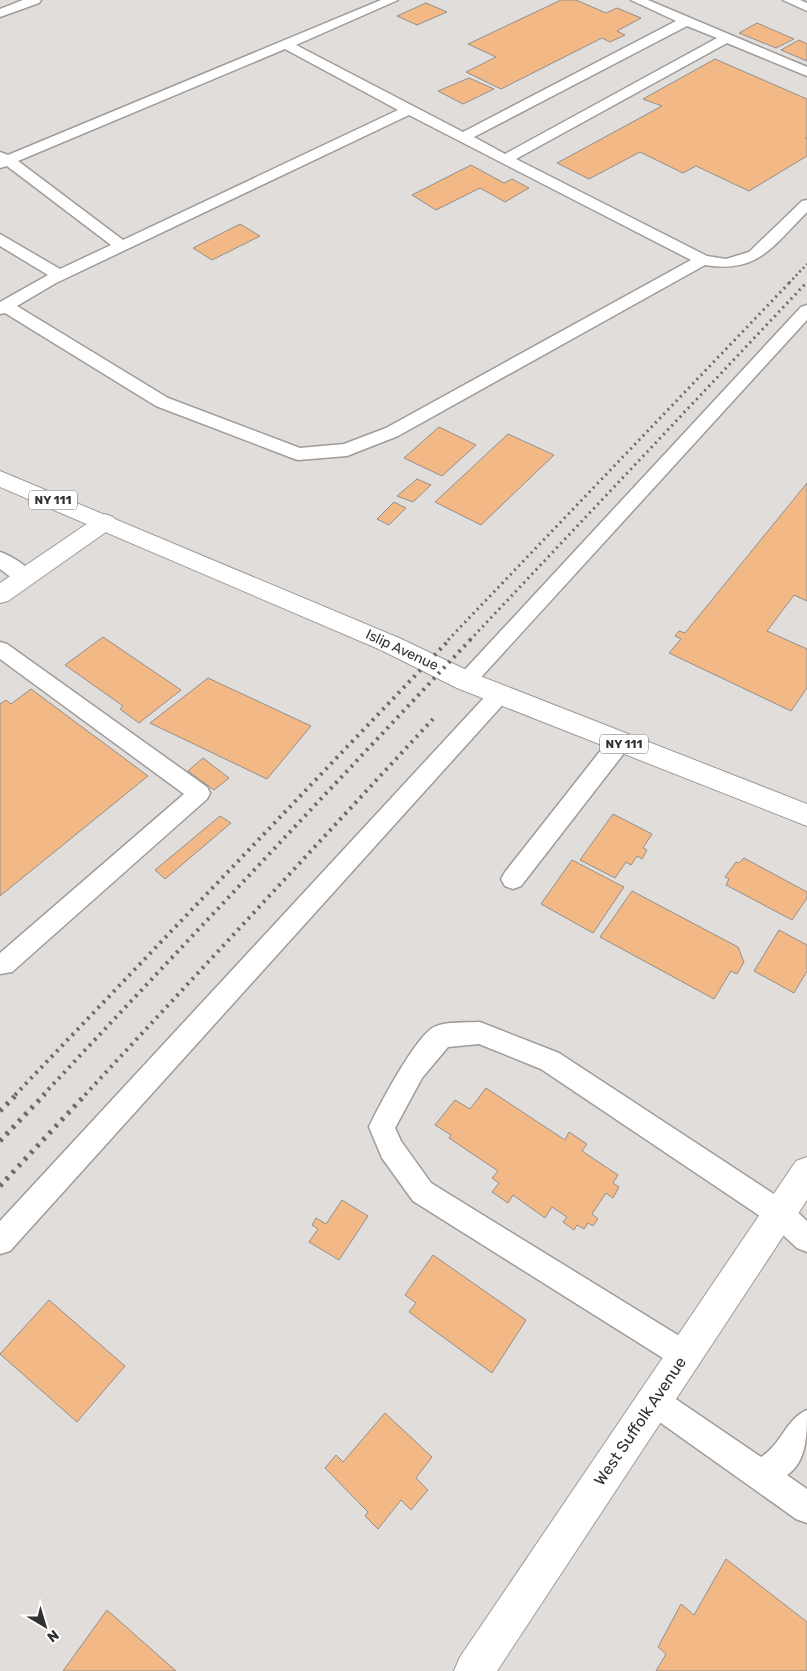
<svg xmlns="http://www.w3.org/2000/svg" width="807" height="1671" viewBox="0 0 807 1671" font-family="Rubik,sans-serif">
<rect width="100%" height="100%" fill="#e1dddb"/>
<path fill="#f2b987" stroke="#928f8d" d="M561 0H576L606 13 617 8 641 18 617 31 625 35 610 42 602 38 501 89 466 72 496 57 468 44Z
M426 3 447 12 417 25 397 16Z
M757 23 794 39 776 48 739 33Z
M799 40 807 44V61L781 50Z
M715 59 807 99V137L805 138 807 139V156L749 191 696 166 683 173 640 152 589 179 557 163 662 106 643 99Z
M469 78 494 89 463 104 438 91Z
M471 165 504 183 512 179 529 188 505 202 480 188 436 210 412 195Z
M240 224 260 236 212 260 193 248Z
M439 427 476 445 442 476 404 458Z
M508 434 554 455 481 525 435 502Z
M417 479 431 485 413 502 397 496Z
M807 483V601L794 595 767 631 807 649V688L791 711 669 653 681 639 675 636 679 631 685 633Z
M394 502 406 508 389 525 377 519Z
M103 637 181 690 139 723 120 709 123 706 65 665Z
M208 678 311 726 267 779 150 723Z
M31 689 148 776 0 896V704L6 700 11 704Z
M203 758 229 778 214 790 188 771Z
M613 814 652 834 643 848 647 850 642 859 637 856 631 865 626 862 615 878 580 860Z
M220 816 231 823 165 879 155 870Z
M744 858 807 892V898L792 920 726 885 729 879 725 877 736 862 739 863Z
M572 860 624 887 593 933 541 904Z
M632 891 738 947 744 962 737 974 731 971 714 999 600 937Z
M779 930 807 945V971L794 993 754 971Z
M486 1088 565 1140 569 1132 587 1144 582 1151 618 1175 613 1183 619 1187 613 1198 606 1193 592 1214 598 1219 593 1226 588 1223 584 1229 577 1225 574 1230 563 1222 567 1217 552 1207 545 1218 513 1195 508 1203 492 1192 499 1183 492 1178 498 1171 449 1138 451 1135 435 1125 455 1100 470 1109Z
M342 1200 368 1216 339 1260 309 1242 318 1229 312 1225 316 1218 326 1224Z
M433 1255 526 1320 492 1373 409 1312 416 1303 405 1295Z
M49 1300 125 1366 77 1422 0 1354Z
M385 1413 432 1457 416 1478 428 1490 411 1510 401 1500 378 1529 365 1516 368 1512 325 1468 336 1455 343 1462Z
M726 1559 807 1622V1671H656L666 1654 658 1647 681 1604 694 1615Z
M107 1610 176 1671H63Z"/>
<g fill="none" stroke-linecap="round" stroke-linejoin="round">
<defs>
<path id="service" d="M23 0H41L39 3 0 17V9Z
M381 0H398L296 45 463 132 676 21 631 0H648L807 67V76L727 43 516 159 707 256 726 259 749 252 802 201 807 200V212C773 246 758 274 705 265L398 436 347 456 298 460 292 458 156 406 5 313 0 314V302L48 275 0 246V234L60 269 111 245 7 166 0 168V152L8 155ZM687 26 717 38 505 154 474 137ZM285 49 398 110 123 240 18 161ZM409 115 691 260 386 428 344 444 300 448 168 398 17 306 56 283Z
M783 0H800L807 3V11Z
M807 305V320L473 686 466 689 459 686 456 681 459 676 801 307Z
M0 552C12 556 29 567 35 577L32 582C19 586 10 576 0 569Z
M0 642 7 644 207 787 210 793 207 799 12 972 0 974V953L184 794 0 659Z
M500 686 507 688 510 694 507 700 10 1251 0 1254V1221L493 688Z
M620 734 628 736 631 742 628 748 521 886 513 889 505 886 501 879 505 872 612 736Z
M480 1022 559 1053 789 1204 807 1221V1252L797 1248 769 1222 541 1069 479 1044 448 1047 422 1078 395 1128 401 1141 431 1183 694 1345 698 1355 694 1365 684 1369 674 1365 413 1201 382 1158 369 1127C379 1106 415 1037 434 1027 447 1021 466 1023 480 1022Z
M654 1386 664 1391 761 1457C781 1445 786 1419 807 1410 807 1434 807 1462 787 1475L807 1489V1523L796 1519 644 1411 639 1401 644 1391Z"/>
<path id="minor" d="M105 514 113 517 116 522 113 527 8 601 0 603V583L97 517Z"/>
<path id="secondary" d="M807 1157V1200L497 1671H454L460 1657 796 1161Z"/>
<path id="primary" d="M0 471 399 638 475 674 807 804V826L457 688 381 650 0 487Z"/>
</defs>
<use href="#service" stroke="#9f9b99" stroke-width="3"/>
<use href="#minor" stroke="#9f9b99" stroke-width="2"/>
<use href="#secondary" stroke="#9f9b99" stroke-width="2"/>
<use href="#primary" stroke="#9f9b99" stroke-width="2"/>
<use href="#service" fill="#fff" fill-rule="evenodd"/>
<use href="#minor" fill="#fff" fill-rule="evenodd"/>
<use href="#secondary" fill="#fff" fill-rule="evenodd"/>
<use href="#primary" fill="#fff" fill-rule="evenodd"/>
<path stroke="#6e6b6a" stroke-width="2.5" stroke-dasharray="2 3" stroke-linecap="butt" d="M789 283 807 264"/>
<path stroke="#6e6b6a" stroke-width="3" stroke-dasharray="2 4" stroke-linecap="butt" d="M448 640 791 281
M470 640 807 282"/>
<path stroke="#6e6b6a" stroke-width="4" stroke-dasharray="2.5 5" stroke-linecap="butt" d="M15 1095 450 639
M43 1095 471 639
M85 1095 433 719"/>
<path stroke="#6e6b6a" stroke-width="5" stroke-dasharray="3 6" stroke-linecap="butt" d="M0 1111 17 1094
M0 1141 45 1094
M0 1186 86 1094"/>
</g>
<g text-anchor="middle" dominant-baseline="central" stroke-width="4" stroke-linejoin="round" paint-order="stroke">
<g fill="#fff" stroke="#706e6e" stroke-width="1">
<rect x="29" y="490.5" width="48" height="19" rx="4"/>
<rect x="600" y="734.5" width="48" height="19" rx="4"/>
</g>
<g font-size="12" font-weight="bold" fill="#323030">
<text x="53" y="500">NY 111</text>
<text x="624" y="744">NY 111</text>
</g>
<g font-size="14" fill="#323030" stroke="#fff">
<text transform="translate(402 650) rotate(25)">Islip Avenue</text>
</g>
<g font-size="16" fill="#323030" stroke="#fff">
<text transform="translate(640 1421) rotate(-56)">West Suffolk Avenue</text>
</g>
</g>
<g transform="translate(45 1626) rotate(142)" stroke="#ffffff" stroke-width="4" paint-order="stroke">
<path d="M0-4L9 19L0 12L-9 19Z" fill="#323030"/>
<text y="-8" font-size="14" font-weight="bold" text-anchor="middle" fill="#323030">N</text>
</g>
</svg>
